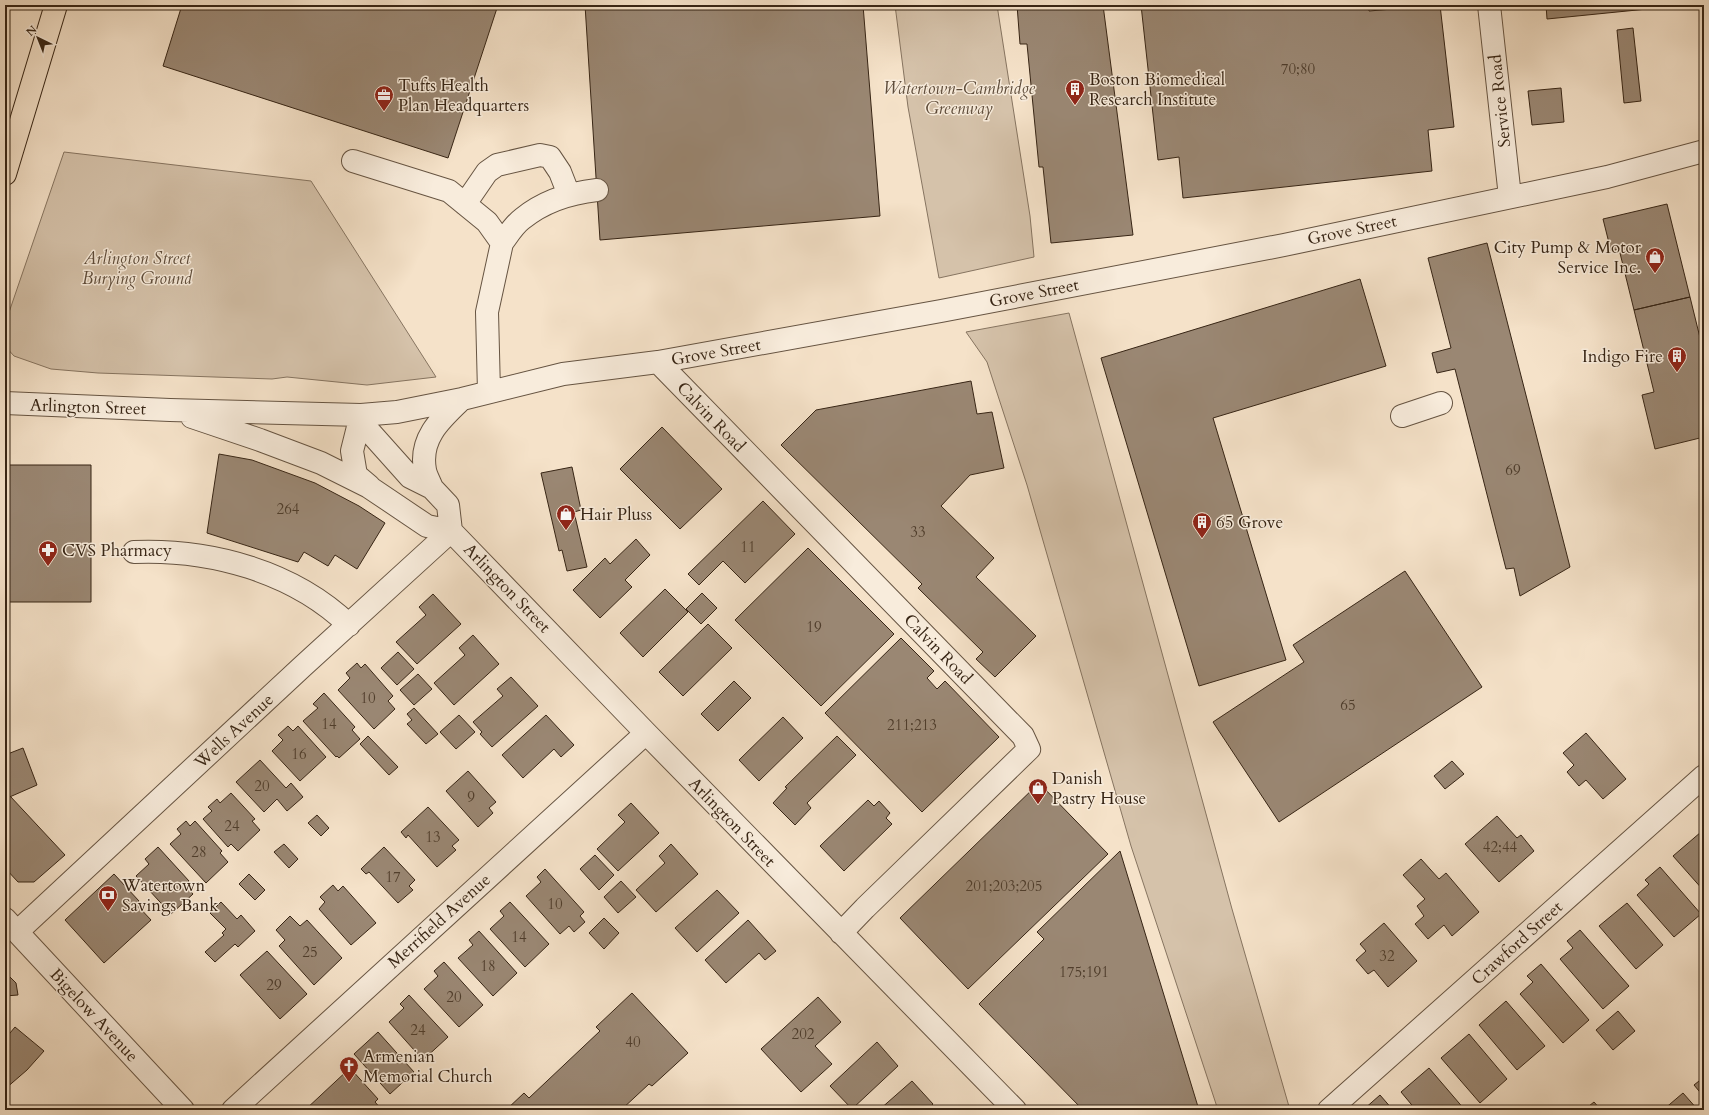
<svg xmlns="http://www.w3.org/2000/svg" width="1709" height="1115" viewBox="0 0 1709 1115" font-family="Cardo,serif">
<rect width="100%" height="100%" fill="#f5e2c9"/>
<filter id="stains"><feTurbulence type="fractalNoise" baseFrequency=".005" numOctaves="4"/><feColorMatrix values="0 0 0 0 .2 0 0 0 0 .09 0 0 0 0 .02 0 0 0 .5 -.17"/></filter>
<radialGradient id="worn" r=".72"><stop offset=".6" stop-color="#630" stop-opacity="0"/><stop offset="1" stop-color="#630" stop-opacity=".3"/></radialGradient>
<path fill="#d5c2aa" stroke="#867460" d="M895 5H997L1030 216 1034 257 939 278 908 107Z
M64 152 311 181 436 377 367 385 287 377 272 379 98 373 51 369 14 356 5 346V324Z
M1069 313 1232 909 1290 1110H1218L1131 846 1027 485 987 362 966 332Z"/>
<path fill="#9a8773" stroke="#372515" d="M182 5H498L448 158 163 66Z
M585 5H863L880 216 600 240Z
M1017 5H1103L1133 235 1051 243 1043 167H1039L1027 44H1020Z
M1141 5H1369V11L1440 5 1454 127 1428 130 1432 171 1183 198 1179 157 1158 160Z
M1546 5H1687L1547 19Z
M1633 28 1641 101 1624 103 1617 30Z
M1561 88 1564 122 1532 125 1528 91Z
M1667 204 1690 297 1634 310 1619 249 1611 251 1603 219Z
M1487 243 1570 567 1520 596 1514 568 1506 569 1455 369 1437 373 1432 353 1451 348 1428 258Z
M1360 279 1386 366 1213 418 1286 660 1199 686 1101 358Z
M1690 297 1704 354V437L1655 449 1642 395 1654 392 1634 310Z
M971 381 977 414 992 412 1004 468 970 475 941 506 994 558 976 577 1036 636 995 677 976 659 983 652 918 588 922 584 781 445 816 410Z
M662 427 722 489 680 529 620 469Z
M219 454 252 460 315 483 359 506 385 523 357 569 335 555 328 566 304 552 298 562 207 533Z
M5 465H91V602H5Z
M572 467 581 510 574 512 587 567 567 571 562 550 559 551 541 473Z
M763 501 795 534 745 583 723 561 699 585 688 574Z
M636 539 650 555 625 580 632 587 600 618 573 590 605 558 610 564Z
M808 548 894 634 821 706 735 620Z
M1405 571 1482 687 1279 822 1213 722 1304 662 1293 645Z
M665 589 688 612 643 657 620 633Z
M702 593 717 608 701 624 686 609Z
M433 594 461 624 417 664 396 642 426 615 419 607Z
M5 602H7L8 674H5Z
M708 624 732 648 683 696 659 672Z
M473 635 499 664 454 705 434 683 465 655 459 648Z
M901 638 934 671 927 678 937 689 945 681 999 737 922 812 825 713Z
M398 652 414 669 397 685 381 668Z
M357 663 361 668 365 664 393 696 388 701 395 709 374 729 338 690 350 678 346 673Z
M418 674 432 689 414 705 400 690Z
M511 677 538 706 492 747 480 734 482 732 473 722 503 696 497 689Z
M734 681 751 698 718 731 701 714Z
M324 693 355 727 352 730 360 739 339 758 337 756 336 757 303 721 318 708 313 704Z
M414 708 438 734 426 744 407 724 412 720 407 714Z
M459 715 475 732 456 749 440 732Z
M546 715 574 745 561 757 554 749 523 778 502 755Z
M783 717 803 738 759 781 739 760Z
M288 726 293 731 298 726 326 757 300 781 272 751 283 740 278 735Z
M1586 733 1626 779 1603 799 1586 780 1579 786 1567 772 1574 765 1563 753Z
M368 736 398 767 389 775 360 744Z
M837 736 856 755 807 803 811 808 795 825 773 803 787 788 785 787Z
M23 748 37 785 5 799V755Z
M260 760 286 788 291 783 303 797 287 811 277 799 264 812 236 782Z
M1452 761 1464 774 1445 789 1434 776Z
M468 771 496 802 489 808 493 813 478 827 446 791Z
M1039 783 1108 854 968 989 900 918Z
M231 793 255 819 252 821 260 830 238 851 231 844 228 847 203 819 212 811 208 807 217 799 220 803Z
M10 796 65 855 34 882H18L5 868V799Z
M868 800 874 806 879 801 890 813 886 818 892 824 844 871 820 846Z
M631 803 659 833 618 871 597 849 625 822 618 815Z
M428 807 459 840 452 846 456 850 437 867 408 835 406 838 401 832Z
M317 815 329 828 321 836 308 823Z
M1497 816 1517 838 1521 835 1534 851 1499 882 1465 844Z
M186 821 190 826 195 821 222 851 220 853 228 862 206 883 170 844 181 834 177 829Z
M1701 832 1704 836V891L1673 856Z
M284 844 298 859 289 868 274 852Z
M671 844 698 874 656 912 636 890 665 863 659 856Z
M158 847 189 881 185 885 193 894 171 914 136 876 149 864 145 859Z
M384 847 415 880 409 886 413 890 398 903 369 872 366 874 361 869Z
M1120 851 1199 1110H1083L979 1004 1044 939 1037 932Z
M595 855 614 875 599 890 580 869Z
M1421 859 1439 879 1446 873 1479 912 1452 936 1444 925 1428 939 1415 924 1424 916 1417 906 1425 899 1403 875Z
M1660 867 1701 914 1674 937 1637 895 1649 884 1645 880Z
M545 869 584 912 580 916 585 922 574 932 569 926 560 934 526 896 541 882 537 877Z
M114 874 139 901 136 904 151 920 104 963 65 920Z
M249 874 265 890 255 900 239 884Z
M621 881 636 897 618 913 604 897Z
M333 885 338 891 343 886 376 923 351 945 319 909 325 902 320 897Z
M717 890 739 913 697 952 675 928Z
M221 902 237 919 241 915 255 931 238 947 235 944 215 962 205 952 224 935 222 933 226 929 210 913Z
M510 902 549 944 525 967 490 929 504 916 500 911Z
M1627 903 1663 945 1636 969 1599 926Z
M290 916 300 926 307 920 342 958 314 985 279 946 285 940 276 930Z
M604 918 619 933 604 949 589 933Z
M748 920 776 951 765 960 759 953 726 983 705 960Z
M1384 923 1417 961 1388 987 1374 970 1368 974 1356 960 1366 951 1360 944Z
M1580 930 1629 986 1603 1009 1560 959 1573 948 1567 941Z
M479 931 517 973 493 996 458 958 473 945 469 940Z
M267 951 307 994 280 1019 240 975Z
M444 962 483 1005 459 1027 424 989 438 976 434 971Z
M1541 964 1589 1020 1563 1043 1520 994 1533 982 1527 976Z
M5 972 16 983 18 995 5 996Z
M632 993 688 1053 652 1086 649 1084 621 1110H506L524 1093 529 1098 600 1031 596 1027Z
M409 995 448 1037 423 1060 389 1022 404 1008 400 1004Z
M818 997 841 1022 815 1046 832 1064 801 1092 761 1049Z
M1506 1001 1545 1046 1517 1070 1479 1025Z
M1618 1011 1635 1031 1613 1050 1596 1030Z
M15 1027 44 1051 27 1070 5 1089V1039Z
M378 1032 414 1072 390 1094 354 1054Z
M1469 1034 1507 1079 1480 1103 1441 1058Z
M877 1042 898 1066 852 1109 830 1086Z
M350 1068 378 1099 375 1102 382 1110H305Z
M1429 1068 1465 1110H1416L1401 1092Z
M1704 1077V1097L1694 1085Z
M912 1081 933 1104 927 1110H879Z
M1683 1093 1698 1110H1663Z
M1380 1095 1393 1110H1363Z
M1594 1102 1601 1110H1584Z"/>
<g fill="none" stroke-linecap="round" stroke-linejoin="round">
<defs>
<path id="minor" d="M1489 5 1510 197
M353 161 449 191 487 222 502 243 487 312 489 392
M465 204 487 172 497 165 540 155 550 157 560 172 569 195
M502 243C508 235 514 225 522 219 544 201 570 193 597 190
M658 362 1023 736 1029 749 865 908 841 933
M5 403 170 410 361 415 397 412 462 399 563 374 658 362 941 311 1284 245 1607 177 1704 151
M361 415 368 430 410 477 432 488 448 505 451 531
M361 415 352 451 356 475 369 486
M1402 416 1441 403
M192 417 260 440 321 463 369 487 427 526 451 531 646 733 1015 1110
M432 488C430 482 426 476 425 470 419 438 441 419 462 399
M134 552C210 549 293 571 349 625
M5 919 183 1110
M17 932 303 666 451 531
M233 1110 646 733
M1329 1110 1704 776"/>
<path id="major" d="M5 174 56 5"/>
</defs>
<use href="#minor" stroke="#665442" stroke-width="24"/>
<use href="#major" stroke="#372515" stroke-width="24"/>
<use href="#minor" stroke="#f8ecdc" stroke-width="22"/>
<use href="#major" stroke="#f5e2c9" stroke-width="22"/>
</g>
<defs>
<symbol id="building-pin" viewBox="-11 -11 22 30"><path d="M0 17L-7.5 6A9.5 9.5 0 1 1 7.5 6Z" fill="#8f2418" stroke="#f8ecdc"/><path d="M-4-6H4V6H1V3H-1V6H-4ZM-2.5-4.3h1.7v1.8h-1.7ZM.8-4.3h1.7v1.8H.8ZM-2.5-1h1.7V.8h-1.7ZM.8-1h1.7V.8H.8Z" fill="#fff"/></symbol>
<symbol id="office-pin" viewBox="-11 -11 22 30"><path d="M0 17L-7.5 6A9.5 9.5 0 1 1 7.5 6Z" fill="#8f2418" stroke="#f8ecdc"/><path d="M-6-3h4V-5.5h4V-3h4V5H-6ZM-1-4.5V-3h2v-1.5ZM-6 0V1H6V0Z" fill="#fff"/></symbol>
<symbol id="shop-pin" viewBox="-11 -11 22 30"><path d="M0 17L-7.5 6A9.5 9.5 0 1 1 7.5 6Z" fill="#8f2418" stroke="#f8ecdc"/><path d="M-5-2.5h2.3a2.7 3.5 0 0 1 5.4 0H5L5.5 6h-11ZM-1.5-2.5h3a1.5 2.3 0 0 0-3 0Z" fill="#fff"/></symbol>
<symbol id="pharmacy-pin" viewBox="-11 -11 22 30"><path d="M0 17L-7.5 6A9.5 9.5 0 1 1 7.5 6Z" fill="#8f2418" stroke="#f8ecdc"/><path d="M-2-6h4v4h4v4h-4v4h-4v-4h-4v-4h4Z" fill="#fff"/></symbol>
<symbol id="bank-pin" viewBox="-11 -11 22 30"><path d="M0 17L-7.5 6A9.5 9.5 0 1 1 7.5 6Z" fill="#8f2418" stroke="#f8ecdc"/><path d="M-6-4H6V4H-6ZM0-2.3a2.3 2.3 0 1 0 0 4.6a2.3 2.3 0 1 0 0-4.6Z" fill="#fff"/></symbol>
<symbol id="church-pin" viewBox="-11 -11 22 30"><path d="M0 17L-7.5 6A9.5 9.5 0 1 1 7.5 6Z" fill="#8f2418" stroke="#f8ecdc"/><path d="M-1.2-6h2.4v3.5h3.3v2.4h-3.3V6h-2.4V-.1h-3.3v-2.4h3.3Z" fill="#fff"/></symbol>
</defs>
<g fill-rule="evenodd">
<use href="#building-pin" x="1064" y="78" width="22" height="30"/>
<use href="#office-pin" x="373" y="84" width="22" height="30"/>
<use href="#shop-pin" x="1644" y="246" width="22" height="30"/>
<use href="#building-pin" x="1666" y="345" width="22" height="30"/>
<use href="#shop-pin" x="555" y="503" width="22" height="30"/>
<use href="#building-pin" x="1191" y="511" width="22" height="30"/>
<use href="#pharmacy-pin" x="37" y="539" width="22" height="30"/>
<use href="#shop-pin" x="1027" y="777" width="22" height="30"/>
<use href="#bank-pin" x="97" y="884" width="22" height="30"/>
<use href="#church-pin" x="338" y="1055" width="22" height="30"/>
</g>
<g text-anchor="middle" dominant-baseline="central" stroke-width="3" stroke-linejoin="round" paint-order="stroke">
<g font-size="15" fill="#503e2c">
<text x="1298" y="69">70;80</text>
<text x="1513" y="470">69</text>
<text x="288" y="509">264</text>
<text x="918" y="532">33</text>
<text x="748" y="547">11</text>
<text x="814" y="627">19</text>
<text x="368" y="698">10</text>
<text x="1348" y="705">65</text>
<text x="329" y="724">14</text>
<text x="912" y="725">211;213</text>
<text x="299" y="754">16</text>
<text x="262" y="786">20</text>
<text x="471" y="797">9</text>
<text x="232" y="826">24</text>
<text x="433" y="837">13</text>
<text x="1500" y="847">42;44</text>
<text x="199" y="852">28</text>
<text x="393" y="877">17</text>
<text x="1004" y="886">201;203;205</text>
<text x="555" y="904">10</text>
<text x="519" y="937">14</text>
<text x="310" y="952">25</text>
<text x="1387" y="956">32</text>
<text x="488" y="966">18</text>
<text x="1084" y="972">175;191</text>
<text x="274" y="985">29</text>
<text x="454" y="997">20</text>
<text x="418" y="1030">24</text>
<text x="803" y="1034">202</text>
<text x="633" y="1042">40</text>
</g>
<g font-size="17" fill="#372515" stroke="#f8ecdc" text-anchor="start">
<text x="1089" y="79">Boston Biomedical<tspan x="1089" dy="20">Research Institute</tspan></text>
<text x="398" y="85">Tufts Health<tspan x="398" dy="20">Plan Headquarters</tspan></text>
<text x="1641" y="247" text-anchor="end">City Pump &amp; Motor<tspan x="1641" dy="20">Service Inc.</tspan></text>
<text x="1663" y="356" text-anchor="end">Indigo Fire</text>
<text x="580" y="514">Hair Pluss</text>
<text x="1216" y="522">65 Grove</text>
<text x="62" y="550">CVS Pharmacy</text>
<text x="1052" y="778">Danish<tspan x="1052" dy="20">Pastry House</tspan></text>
<text x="122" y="885">Watertown<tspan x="122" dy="20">Savings Bank</tspan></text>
<text x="363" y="1056">Armenian<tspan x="363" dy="20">Memorial Church</tspan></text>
</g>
<g font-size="17" font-style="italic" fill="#5e4c3a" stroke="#f8ecdc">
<text x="959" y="88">Watertown-Cambridge<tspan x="959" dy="20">Greenway</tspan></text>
<text x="137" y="258">Arlington Street<tspan x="137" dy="20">Burying Ground</tspan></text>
</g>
<g font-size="17" fill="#372515" stroke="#f8ecdc">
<text transform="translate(1500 101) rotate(-96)">Service Road</text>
<text transform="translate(1352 230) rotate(-12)">Grove Street</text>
<text transform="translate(1034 293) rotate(-11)">Grove Street</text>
<text transform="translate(716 352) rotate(-10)">Grove Street</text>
<text transform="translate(88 407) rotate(2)">Arlington Street</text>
<text transform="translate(711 417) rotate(46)">Calvin Road</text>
<text transform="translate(507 588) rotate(46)">Arlington Street</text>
<text transform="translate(938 649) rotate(46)">Calvin Road</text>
<text transform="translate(234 731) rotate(-43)">Wells Avenue</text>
<text transform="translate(732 822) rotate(46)">Arlington Street</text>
<text transform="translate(439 921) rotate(-42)">Merrifield Avenue</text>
<text transform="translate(1517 943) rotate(-42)">Crawford Street</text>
<text transform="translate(94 1015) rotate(47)">Bigelow Avenue</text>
</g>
</g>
<rect width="1709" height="1115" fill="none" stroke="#f5e2c9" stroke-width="20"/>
<rect x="6" y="6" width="1697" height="1103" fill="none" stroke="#372515" stroke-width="2"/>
<rect x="10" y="10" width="1689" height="1095" fill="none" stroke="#372515"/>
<g transform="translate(38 38) rotate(317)" stroke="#f8ecdc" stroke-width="3" paint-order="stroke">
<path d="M0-3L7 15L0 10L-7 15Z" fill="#372515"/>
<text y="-6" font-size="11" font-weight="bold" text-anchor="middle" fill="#372515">N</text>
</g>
<rect width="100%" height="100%" filter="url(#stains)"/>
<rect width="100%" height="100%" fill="url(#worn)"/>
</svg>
